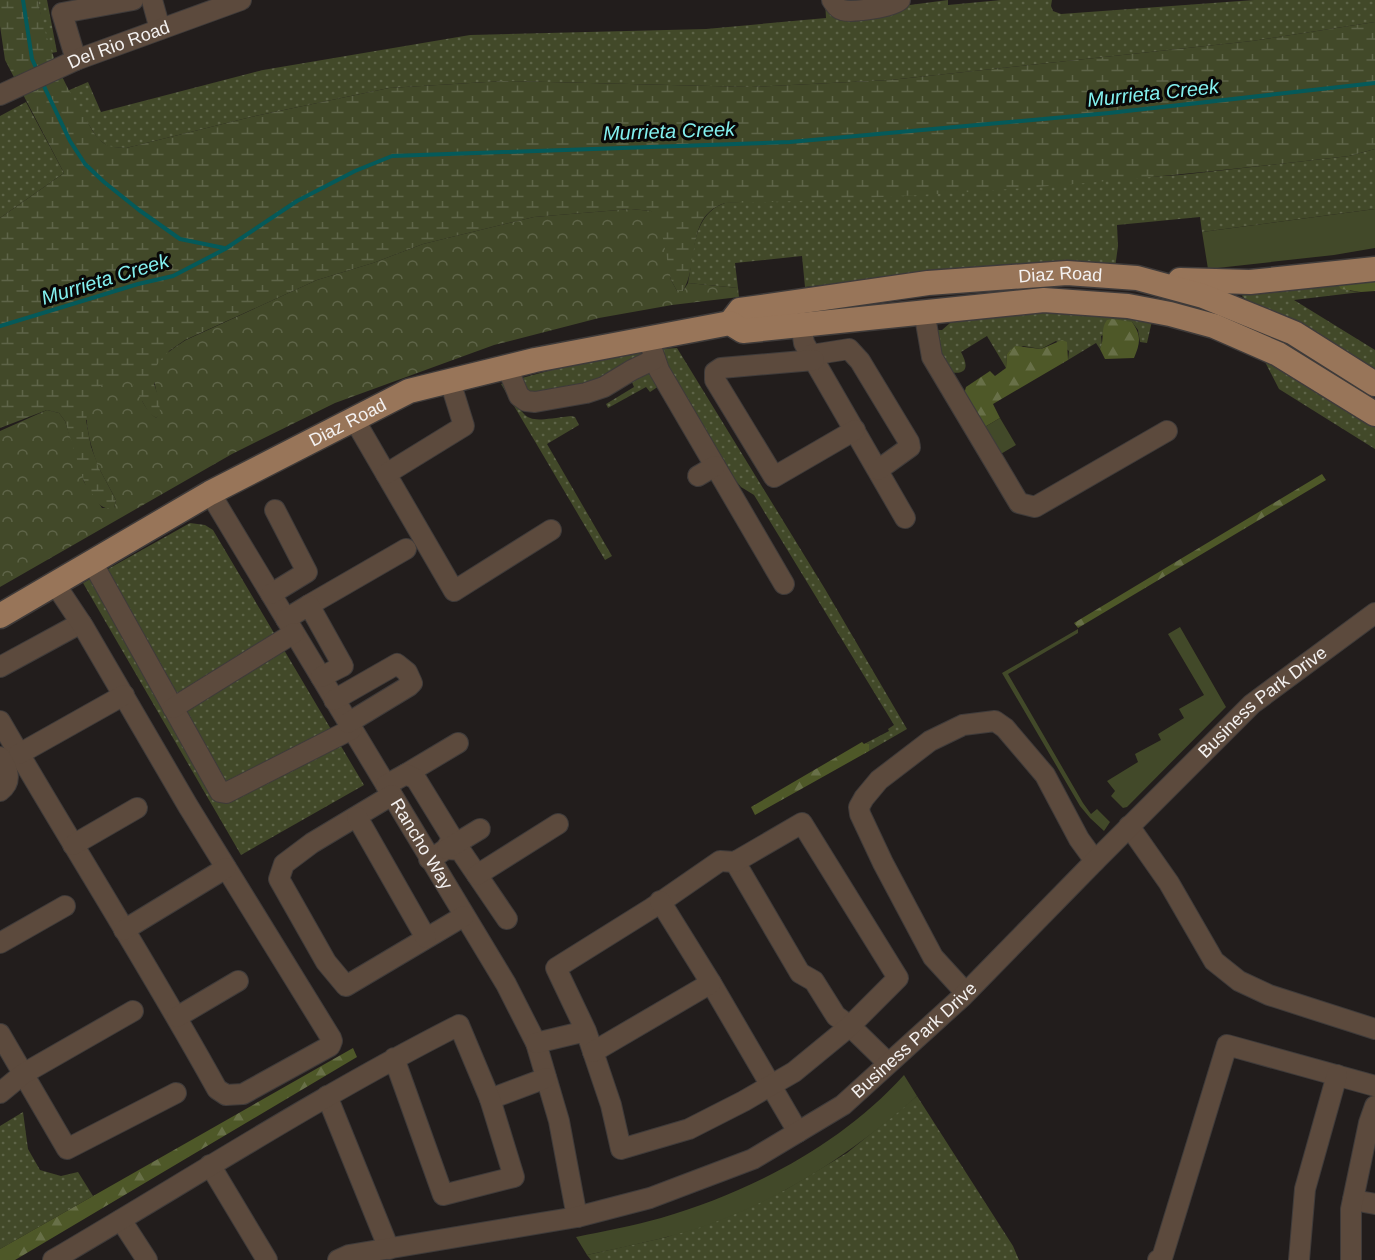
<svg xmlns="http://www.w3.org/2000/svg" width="1375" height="1260" viewBox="0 0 1375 1260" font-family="Arial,sans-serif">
<defs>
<pattern id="grass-dots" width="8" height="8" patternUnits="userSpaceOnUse" patternTransform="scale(1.5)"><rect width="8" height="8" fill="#424929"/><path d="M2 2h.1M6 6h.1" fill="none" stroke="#5e6448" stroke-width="1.8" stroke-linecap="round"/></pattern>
<pattern id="forest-firs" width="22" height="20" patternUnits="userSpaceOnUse" patternTransform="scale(1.5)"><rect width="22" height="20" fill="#4e5828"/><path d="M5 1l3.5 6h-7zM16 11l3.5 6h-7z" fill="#687048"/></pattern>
<pattern id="wetland-marsh" width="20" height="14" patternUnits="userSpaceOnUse" patternTransform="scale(1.5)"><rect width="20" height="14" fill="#424929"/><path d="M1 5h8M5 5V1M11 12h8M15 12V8" fill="none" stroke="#5e6448"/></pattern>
<pattern id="park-crowns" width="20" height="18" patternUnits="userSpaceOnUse" patternTransform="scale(1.5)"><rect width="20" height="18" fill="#424929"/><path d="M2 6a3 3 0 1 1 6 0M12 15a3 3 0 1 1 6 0" fill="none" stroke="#5e6448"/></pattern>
</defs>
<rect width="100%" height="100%" fill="#221d1c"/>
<path fill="url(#grass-dots)" d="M38 0H47L57 52 51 53 43 29Z
M825 0 902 6 948 0V5L1001 0H1052L1051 6 1053 11 1061 14 1254 0H1375V22L1252 41 890 80 751 87 503 81 389 88 251 117 126 148 109 147 98 139 67 91 88 82 101 112 263 70 470 35 706 29 826 18Z
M26 102 64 173 0 218V116Z
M1375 149V209L1202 232 1200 217 1117 225 1118 246 1115 268 1074 262 997 265 805 287 802 256 735 263 738 288 688 283C694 254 692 214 725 203L1180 175 1349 156Z
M1348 277 1350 291 1361 292 1294 300 1375 350V372L1250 304 1242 296 1246 290Z
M1066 310 1152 321 1147 343 1140 342 1138 330 1132 322 1101 336 1102 345 1100 349 1096 343 1068 360 1069 351 1056 341 1041 349 1023 346 1007 354 1006 368 987 336 961 352C968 365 969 376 949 372L939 349 938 330H942L950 323V318Z
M677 348 825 589 907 729 869 751V744L866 743 889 731 888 729 894 725 754 495 741 487 736 481 666 362 662 349Z
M641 353 640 357 591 384 530 394 518 379 559 368Z
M1264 360 1301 379 1375 425V449L1279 389Z
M651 372 659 386 650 392 646 387 608 408 606 404 634 387 631 380Z
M504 383C529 425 523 422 571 416L575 417 579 425 547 444 612 556 605 560 501 384Z
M190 523 205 525 213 530 364 785 241 855 83 583Z
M917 1096 1013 1246 1019 1260H591L587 1255 667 1237 785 1190 847 1153Z
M23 1112 28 1149 40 1170 61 1176 78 1172 93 1196 0 1249V1126Z"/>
<path fill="url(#forest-firs)" d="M1375 275V291L1361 292 1341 289 1338 285Z
M1112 319 1132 322C1142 336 1140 343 1134 358L1105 359 1100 349C1105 339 1100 329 1107 320Z
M1062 340 1067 342 1068 360 993 404 1000 418 983 428 964 394 966 387 990 371 995 376 1006 368 1007 354 1015 346 1041 349Z
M1322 474 1326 480 1078 628 1074 623Z
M862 742 864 744 866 743 869 744V751L755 815 751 807Z
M353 1048 357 1057 15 1260H0V1249Z"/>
<path fill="url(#wetland-marsh)" d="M0 0H38C46 45 62 82 87 121 92 130 97 140 107 145 112 148 120 147 126 148L251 117 389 88 503 81 751 87 890 80 1252 41 1375 22V149L1349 156C1142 180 933 199 725 203 685 216 700 262 683 291H677L671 280 651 211 631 209 534 217 423 244 373 263 317 280 185 340 169 351 154 384 160 401V415L156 418 149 413 142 401 86 420 91 447 100 470 116 500 114 508C86 516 71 440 65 421L59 413 47 410 0 428V218L64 173 5 60 0 26Z"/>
<path fill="url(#park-crowns)" d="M631 209 651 211 659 218 671 280 677 291H683L688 283 738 288 739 297 672 305 599 318 494 345 335 403 232 454 0 587V431L47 410 59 413 65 421 84 482 102 508H114L116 500C111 490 105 480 100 470 92 453 79 409 92 393 99 384 115 379 126 375 139 388 141 407 156 418L160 414C160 403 157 396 155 385 149 363 169 351 186 340L317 280 373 263 423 244 534 217Z"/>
<path fill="#424929" d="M1375 209V248L1334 255 1208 269 1202 232Z
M1000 418 1016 445 999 455 983 428Z
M1180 627 1226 707 1127 807 1123 808 1111 796 1115 791 1107 781 1138 762 1135 754 1161 740 1158 734 1184 718 1179 709 1204 695 1168 634Z
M1078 629V633L1008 674 1083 803 1091 814 1097 809 1110 822 1104 831 1090 818 1080 806 1002 673Z
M904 1075 917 1096C863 1144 801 1187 733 1215 687 1235 636 1244 587 1255L576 1237C604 1231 633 1226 661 1218 750 1192 841 1145 904 1075Z"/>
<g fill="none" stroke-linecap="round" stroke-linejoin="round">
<path stroke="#055a5a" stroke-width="4" d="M23 0 32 59 38 72
M42 82 70 141 85 164 104 182 139 210 180 239 224 248
M0 326 138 284 173 276 225 249 297 201 355 171 392 156 790 142 1109 113 1375 83"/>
<defs>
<g id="minor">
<path d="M152 0 160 29"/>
<path d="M832 0C835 4 837 9 842 10 853 13 893 7 900 0"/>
<path d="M76 60 62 13 133 0"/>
<path id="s1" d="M0 95 76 60 241 0"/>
<path d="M924 311 932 357 1019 503 1035 507 1167 431"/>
<path d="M801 324 804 343 905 518"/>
<path d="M648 338 659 370 784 584"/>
<path d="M811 355 849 349 860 361 909 442 910 447 878 470"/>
<path d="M814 360 721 368 715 372V380L774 477 855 430"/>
<path d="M507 367 519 396 526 401 535 402 586 393 604 387 632 370 655 359"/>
<path d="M354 419 454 591 551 530"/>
<path d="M386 474 464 426 450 381"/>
<path d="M698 476 715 466"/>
<path id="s2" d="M210 493 506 984 536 1043 559 1121 577 1217"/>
<path d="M92 562 220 792 226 793 352 729"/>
<path d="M271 594 307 572 275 510"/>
<path d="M309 605 406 549"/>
<path d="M286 619 309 605 343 666 321 677"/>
<path d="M0 667 81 623"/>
<path d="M334 700 397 664 407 672 412 683 409 686 348 723"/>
<path d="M173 708 294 633"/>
<path d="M0 721C71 844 148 964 217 1089L226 1095 243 1094 330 1046 332 1041 331 1038 188 806 83 626 55 584"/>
<path d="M19 754 124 695"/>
<path d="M0 757C8 769 13 781 0 791"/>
<path d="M406 774 458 743"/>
<path d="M386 785 406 774 416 779 451 836C450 850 440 853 429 859"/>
<path d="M392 795 312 843 284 864 279 879 326 962 346 986 464 916"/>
<path d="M357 817 426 938"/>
<path d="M1129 826 1169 883 1214 961 1239 981 1269 995 1375 1029"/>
<path d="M73 845 137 808"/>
<path d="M447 849 460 850 507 919"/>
<path d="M447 849 480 829"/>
<path d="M735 862 800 973 814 981 836 1016 850 1026 888 1063"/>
<path d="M477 875 558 824"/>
<path d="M124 930 226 868"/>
<path d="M0 943 65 906"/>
<path d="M711 983 798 1132"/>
<path d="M965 992 933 957 883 863 860 814 859 807 864 798 879 780 930 741 963 725 995 721 1005 728 1045 775 1079 839 1095 861"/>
<path d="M177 1017 238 981"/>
<path d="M0 1034 67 1149 176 1093"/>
<path d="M536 1043 586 1031 611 1105 621 1149 689 1129 744 1101 794 1072 850 1026 898 978 802 823 735 862 720 861 652 908 556 968 586 1031"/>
<path d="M593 1052 711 983 660 901"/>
<path d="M0 1093 23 1074 133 1011"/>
<path d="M327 1096 389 1249"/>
<path d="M490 1099 546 1078"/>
<path d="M210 1165 267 1260"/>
<path d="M1353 1200 1375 1204"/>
<path d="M121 1220 147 1260"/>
<path d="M53 1260C188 1181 319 1096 459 1025L490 1099 514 1177 443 1195 394 1058"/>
<path id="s3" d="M338 1260 349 1255 577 1217 650 1198 753 1159 843 1105 963 996 1095 861 1252 704 1375 613"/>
<path d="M1158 1260 1162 1258 1227 1045 1375 1086"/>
<path d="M1299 1260 1305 1189 1337 1075"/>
<path d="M1351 1260V1209L1369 1123 1375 1106"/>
</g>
<g id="major">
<path d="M1180 280 1250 282 1375 269"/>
<path id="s4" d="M730 323 740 310 928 283 1067 273 1137 278 1203 296 1294 333 1375 384"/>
<path id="s5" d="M0 616 210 493 409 391 535 360 730 323 743 331 1044 300 1128 306 1170 314 1214 326 1278 354 1375 414"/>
</g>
</defs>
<use href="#minor" stroke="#3f3b3a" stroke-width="22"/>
<use href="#major" stroke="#3f3b3a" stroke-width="27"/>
<use href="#minor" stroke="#5c4a3d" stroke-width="20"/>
<use href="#major" stroke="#987559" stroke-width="24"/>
</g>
<g text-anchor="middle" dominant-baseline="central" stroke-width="6" stroke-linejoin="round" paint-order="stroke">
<g font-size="18" fill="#f4f1f0" stroke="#0a0807">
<text stroke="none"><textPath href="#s1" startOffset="129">Del Rio Road</textPath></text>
<text stroke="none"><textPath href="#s4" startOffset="339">Diaz Road</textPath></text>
<text stroke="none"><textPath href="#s5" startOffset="398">Diaz Road</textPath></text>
<text stroke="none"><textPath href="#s3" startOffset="1116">Business Park Drive</textPath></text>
<text stroke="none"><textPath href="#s2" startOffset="410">Rancho Way</textPath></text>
<text stroke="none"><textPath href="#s3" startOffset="630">Business Park Drive</textPath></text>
</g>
<g font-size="20" font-style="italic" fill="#83f0ef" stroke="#0a0807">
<text transform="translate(1153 93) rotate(-6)">Murrieta Creek</text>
<text transform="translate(669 131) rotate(-2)">Murrieta Creek</text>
<text transform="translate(105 279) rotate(-17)">Murrieta Creek</text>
</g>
</g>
</svg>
